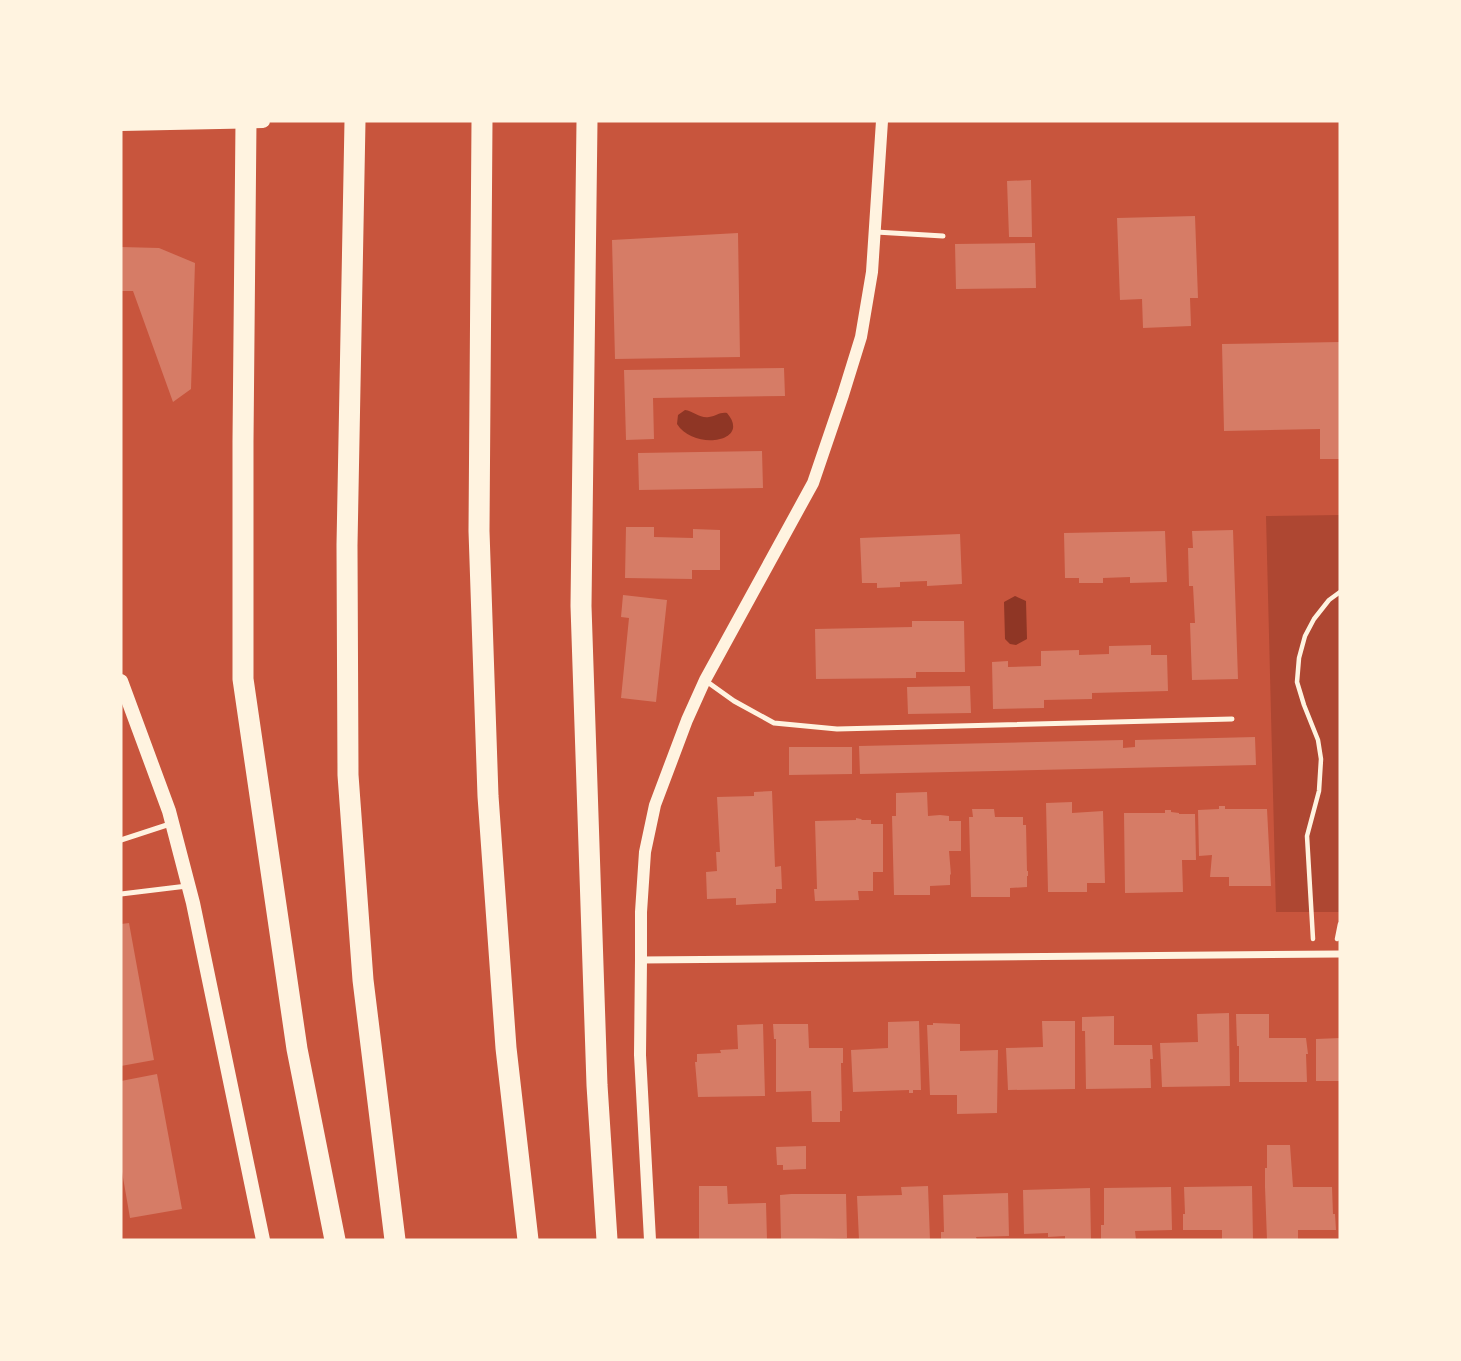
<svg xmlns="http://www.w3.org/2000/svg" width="1461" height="1361" viewBox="0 0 1461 1361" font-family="Inter,sans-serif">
<rect width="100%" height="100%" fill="#c8553d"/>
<path fill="#ae4732" d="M1340 515V912H1276L1266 516Z"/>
<path fill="#8f3625" d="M685 410C693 411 701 419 709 417 717 416 719 412 727 413 752 442 694 451 677 424L678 415Z
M1015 596 1026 601 1027 639 1016 645 1010 644 1005 639 1004 602Z"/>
<path fill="#d67c66" d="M1031 180 1032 237H1009L1007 181Z
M1195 216 1198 298H1190L1191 326 1143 328 1142 299 1120 300 1117 218Z
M738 233 740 357 615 359 612 240Z
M1035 243 1036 288 956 289 955 244Z
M121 247 159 248 195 263 191 389 173 402 133 291H121Z
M1340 342V459H1320V429L1224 431 1222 344Z
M784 368 785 396 653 398 654 439 626 440 624 370Z
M762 451 763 488 639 490 638 453Z
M626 527H654V537L693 538V529L720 530V570H692V579L625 578Z
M1233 530 1238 679 1192 680 1190 623H1195L1193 586H1189L1188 548H1193L1192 531Z
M1165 531 1167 582 1130 583V577L1103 578V583H1079V578H1065L1064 533Z
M960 534 962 584 927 586V581L900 582V587L877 588V583H862L860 538Z
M623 595 667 600 656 702 621 698 629 618 621 617Z
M912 621H964L965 672H916V678L816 679 815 629 912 627Z
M1151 645V655H1167L1168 691 1092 693V699L1044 700V708L993 709 992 662 1008 661V667L1041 666V651L1079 650V655L1109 654V646Z
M970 686 971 713 908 714 907 687Z
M1255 737 1256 765 860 774 859 746 1123 740V748L1135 747V740Z
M789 747H852V774L789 775Z
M772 791 775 867 781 866 782 889H776V903L736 905V898L707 899 706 872 717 871 716 852H720L717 797 754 796V792Z
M927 792 928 816 940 815 949 816V821H961V851H949L951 875 950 874V885L930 886V895H894L892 816H896V793Z
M1072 802V813L1103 811 1105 883H1087V892H1048L1046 803Z
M1219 806H1225V809H1267L1271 886H1229V877H1210L1212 855 1199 856 1198 810 1219 809Z
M972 809H994L995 817H1023V825H1026L1027 871H1028V876H1027V887L1010 888V897H971L969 817H973Z
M1165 810H1171V812L1179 813V814H1195L1196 860H1182L1183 892 1125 893 1124 813H1165Z
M856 818 861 819 862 820H871V824H883V872H873V891H858L859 900 815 901 814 889H817L815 821 856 820Z
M129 923 154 1060 121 1066V924Z
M1229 1013 1230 1086 1162 1087 1160 1043 1198 1042 1197 1014Z
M1236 1014H1269V1038H1306L1308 1054H1306L1307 1082H1239V1046H1237Z
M1114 1016V1045H1152L1153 1059H1150L1151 1088 1086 1089 1085 1031H1082V1017Z
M919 1021 921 1090H913V1093H909V1090L853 1092 851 1050 888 1048V1022Z
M1042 1021H1075V1089L1008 1090 1006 1048 1043 1047Z
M933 1023 960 1024V1051L998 1050 997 1113 957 1114V1095H930L927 1025H933Z
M763 1024 765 1096 698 1097 695 1062H697V1054L721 1053 720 1050 738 1049 737 1025Z
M773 1024H808L809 1048H843V1063H841L842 1111H840V1122H812L811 1091 776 1092V1039H774Z
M1340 1038V1081H1316V1039Z
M157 1074 182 1209 130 1218 121 1166V1081Z
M1267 1145H1290L1293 1187H1332L1333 1214H1335L1336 1230H1298V1240H1267L1265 1187V1168H1267Z
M806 1146V1169L783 1170V1165H777L776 1147Z
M699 1186H727L728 1204 766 1203 767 1240H699Z
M928 1186 930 1240H898V1239L859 1240 857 1196 902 1195 901 1187Z
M1252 1186 1253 1240H1222V1230H1183V1214H1185L1184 1187Z
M1171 1187 1172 1230 1135 1231 1136 1240H1101V1225H1104V1188Z
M1090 1188 1091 1240H1065V1236L1048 1237V1233L1024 1234 1023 1190Z
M1008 1193 1009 1236 976 1237 977 1240H941V1232H944L943 1195Z
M791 1194H846L847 1238 781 1240 780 1195Z"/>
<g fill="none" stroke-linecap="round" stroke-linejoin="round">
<path stroke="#fff3e0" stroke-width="4.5" d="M1313 939 1307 836 1319 791 1321 759 1318 740 1304 705 1297 682 1299 658 1305 636 1314 619 1329 600 1340 592
M1337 939 1340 924"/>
<path stroke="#fff3e0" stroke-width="5" d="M876 232 943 236
M706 681 734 701 774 723 837 729 1232 719
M121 840 170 824
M121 894 187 886"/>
<path stroke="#fff3e0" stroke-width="7" d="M641 960 1340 954"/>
<path stroke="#fff3e0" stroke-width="12" d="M650 1240 640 1055 641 960V912L645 852 655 805 687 720 705 680 813 483 843 395 861 337 872 272 882 121"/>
<path stroke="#fff3e0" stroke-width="14" d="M121 124 263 121
M121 681 169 811 193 903 263 1240"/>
<path stroke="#fff3e0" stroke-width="21" d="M246 121 243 442V679L297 1049 335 1240
M355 121 347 545 348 775 363 980 395 1240
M482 121 479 531 488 796 506 1048 528 1240
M587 121 581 606 597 1085 607 1240"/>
</g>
<rect width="1461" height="1361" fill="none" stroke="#fff3e0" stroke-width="245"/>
</svg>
